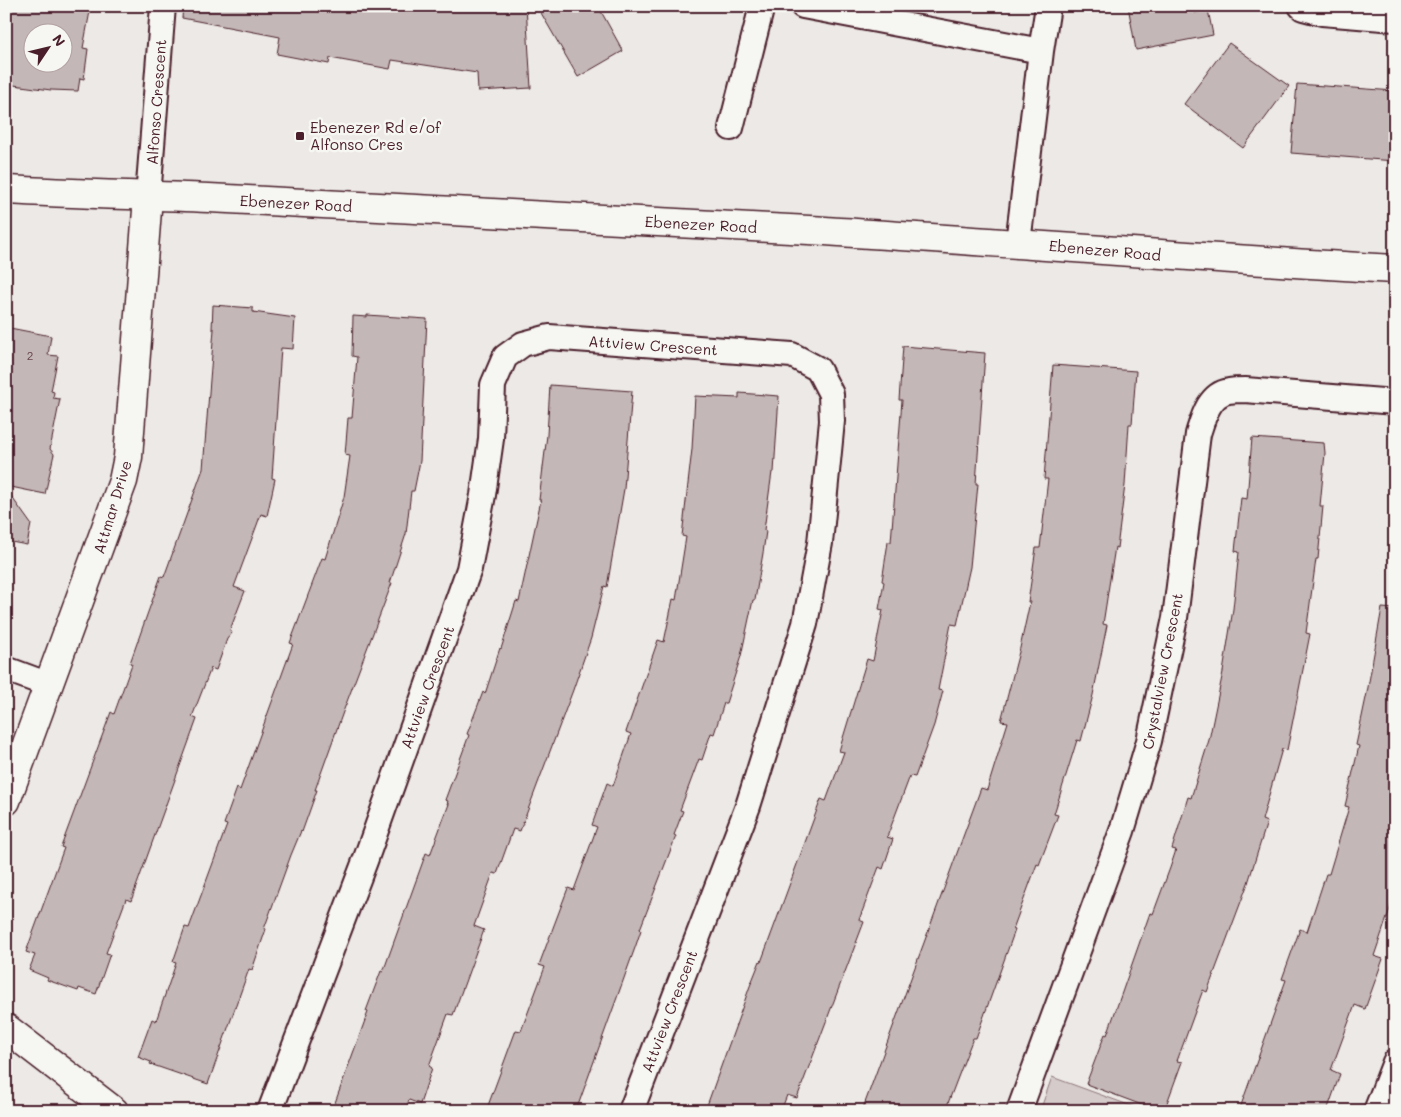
<svg xmlns="http://www.w3.org/2000/svg" width="1401" height="1117" viewBox="0 0 1401 1117" font-family="Mali,sans-serif">
<rect width="100%" height="100%" fill="#ece9e6"/>
<filter id="ink" filterUnits="userSpaceOnUse"><feTurbulence type="fractalNoise" baseFrequency=".02" numOctaves="2"/><feDisplacementMap in="SourceGraphic" scale="10" xChannelSelector="R" yChannelSelector="G"/><feConvolveMatrix kernelMatrix="1 2 1 2 8 2 1 2 1" color-interpolation-filters="sRGB"/></filter>
<g filter="url(#ink)">
<path fill="#d4cbca" stroke="#8f757a" d="M1052 1077 1145 1111H1040Z"/>
<path fill="#c4b7b7" stroke="#4a1f2b" fill-rule="evenodd" d="M13 6H91L83 48 88 49 84 79 80 78 78 91 51 90 6 84V62ZM32 32H62V62H32Z
M183 6H526L531 88 478 91 477 73 392 60 390 69 330 58 329 64 277 54 280 37 182 18Z
M537 6H598L623 51 578 77Z
M1128 6H1194L1195 13 1208 10 1213 35 1136 50Z
M1229 43 1289 86 1243 148 1184 104Z
M1297 84 1395 91V161L1291 153Z
M213 305 253 308V312L295 318 293 349 281 348 272 478 275 479 267 516 261 514 234 587 245 591 230 630 232 633 227 639 216 670 211 668 192 717 197 719 131 901 126 899 106 953 110 954 96 994 79 988 78 991 47 980 48 978 29 970 35 955 26 952 64 848 61 847 111 712 114 714 132 664 130 663 147 615 161 576 164 577 203 469 214 329H212Z
M367 315 427 319 420 461 414 491H411L406 534 390 583H392L343 712 315 790H317L302 832 301 831 291 855 264 929H266L252 970 249 969 208 1084 150 1064 151 1062 138 1057 152 1019 156 1021 176 963 173 962 185 927 189 928 227 825 224 824 237 788 240 790 293 644 290 643 322 558 325 559 344 497 350 456 345 455 348 418H352L357 357 352 356 353 316 367 317Z
M10 328 51 336 48 355 58 356 51 391 54 392 53 398 60 399 50 449 54 454 45 494 6 486V329Z
M903 346 985 353 976 484H978L970 567 957 625 951 624 938 690 943 691 934 725 915 777 910 776 887 837 893 839 883 869 879 867 859 920 864 922 797 1098 787 1095 781 1111H705L750 986 760 961 761 962 821 799 826 801 844 752 839 751 867 659 873 661 883 610 879 609 884 582 882 581 888 542H891L902 400H899Z
M1053 365 1136 371 1132 424H1129L1125 485 1117 548 1115 547 1103 624 1107 625 1093 695 1081 741 1077 740 1054 814 1058 815 1039 865 1037 864 1013 929 1015 930 976 1038H973L945 1111H862L981 788 987 790 1008 722 1001 721 1020 648 1030 602H1028L1036 548H1040L1048 479H1044Z
M550 385 632 391 624 489 607 587 604 586 591 638 573 690 520 831 513 829 497 874 493 873 474 926 484 930 453 1015 448 1014 429 1066 432 1068 420 1104 409 1100 405 1111H332L368 1012 366 1011 381 971 383 972 426 853 430 855 449 804H447L448 801 445 800 469 735 467 734 483 692 485 694 500 648 501 649 516 601 519 602 541 500H539L547 435Z
M739 393 779 396 774 472H772L764 530 766 531 763 553 755 600H753L741 656 726 703H724L714 734 711 733 702 760 699 759 680 810 683 811 674 835 676 836 640 929 641 930 636 945 576 1111H486L516 1030 521 1031 545 967 539 965 568 888 574 890 597 827 592 825 607 783 613 786 631 734 626 732 658 640 664 642 673 599 676 600 686 537 682 536 692 449 695 396 739 398Z
M1252 438 1324 443 1325 453 1320 506H1323L1318 559H1316L1306 633 1310 634 1287 750 1282 749 1262 820 1267 822 1248 883 1207 992 1203 990 1177 1061 1182 1062 1164 1111H1158L1086 1084 1105 1034 1107 1035 1150 913 1153 914 1170 868 1176 850 1172 849 1188 797 1191 798 1209 740 1223 672 1233 609 1239 552 1235 551 1241 498 1247 499Z
M6 489 31 524 27 545 6 541Z
M1382 608 1395 609V894L1374 956 1383 959 1365 1009 1355 1005 1331 1070 1340 1074 1327 1111H1239L1286 980 1282 979 1300 929 1307 932 1326 874H1329L1349 807 1345 806 1359 746 1356 745 1367 693Z"/>
<g fill="none" stroke-linecap="round" stroke-linejoin="round">
<defs>
<path id="minor" d="M803 6 1041 51
M1301 6 1303 8 1322 13 1395 19
M731 128 762 6
M148 197 163 6
M1018 243 1041 51 1048 6
M6 669 49 685
M270 1111 365 861 469 569 483 495 491 439 493 385 505 357 523 344 549 337 792 355 818 369 831 394 832 421 820 543 805 624 748 806 631 1111
M1019 1111 1122 831 1149 741 1175 618 1198 434C1203 418 1209 394 1229 391 1234 390 1240 390 1245 390L1395 402
M1376 1111 1395 1062"/>
<path id="tertiary" d="M6 801 123 481 128 457 148 197
M6 1028 114 1111"/>
<path id="secondary" d="M6 190C74 194 141 195 209 198 409 208 609 218 809 230 1004 242 1199 258 1395 269"/>
</defs>
<use href="#minor" stroke="#4a1f2b" stroke-width="28"/>
<use href="#tertiary" stroke="#4a1f2b" stroke-width="31"/>
<use href="#secondary" stroke="#4a1f2b" stroke-width="31"/>
<use href="#minor" stroke="#f6f6f2" stroke-width="24"/>
<use href="#tertiary" stroke="#f6f6f2" stroke-width="28"/>
<use href="#secondary" stroke="#f6f6f2" stroke-width="28"/>
</g>
</g>
<rect fill="#4a1f2b" stroke="#f6f6f2" stroke-width="2" x="295" y="131" width="10" height="10" rx="2.5"/>
<g text-anchor="middle" dominant-baseline="central" stroke-width="5" stroke-linejoin="round" paint-order="stroke">
<g font-size="12" fill="#68454e">
<text x="30" y="355">2</text>
</g>
<g font-size="15" fill="#4a1f2b" stroke="#f6f6f2">
<text transform="translate(156 102) rotate(-86)">Alfonso Crescent</text>
<text transform="translate(296 203) rotate(3)">Ebenezer Road</text>
<text transform="translate(701 224) rotate(3)">Ebenezer Road</text>
<text transform="translate(1105 250) rotate(5)">Ebenezer Road</text>
<text transform="translate(653 345) rotate(4)">Attview Crescent</text>
<text transform="translate(112 507) rotate(-73)">Attmar Drive</text>
<text transform="translate(1162 671) rotate(-79)">Crystalview Crescent</text>
<text transform="translate(427 687) rotate(-70)">Attview Crescent</text>
<text transform="translate(669 1011) rotate(-69)">Attview Crescent</text>
</g>
<g font-size="15" fill="#4a1f2b" stroke="#f6f6f2" text-anchor="start">
<text x="310" y="127">Ebenezer Rd e/of<tspan x="310" dy="17">Alfonso Cres</tspan></text>
</g>
</g>
<rect width="1401" height="1117" fill="none" stroke="#f6f6f2" stroke-width="25"/>
<rect x="12" y="12" width="1376" height="1092" fill="none" stroke="#4a1f2b" stroke-width="2" filter="url(#ink)"/>
<g transform="translate(48 48) rotate(55)"><circle r="24" fill="#f6f6f2" stroke="#b1a0a2"/>
<path d="M0-4L9 19L0 12L-9 19Z" fill="#4a1f2b"/>
<text y="-8" font-size="14" font-weight="bold" text-anchor="middle" fill="#4a1f2b">N</text>
</g>
</svg>
